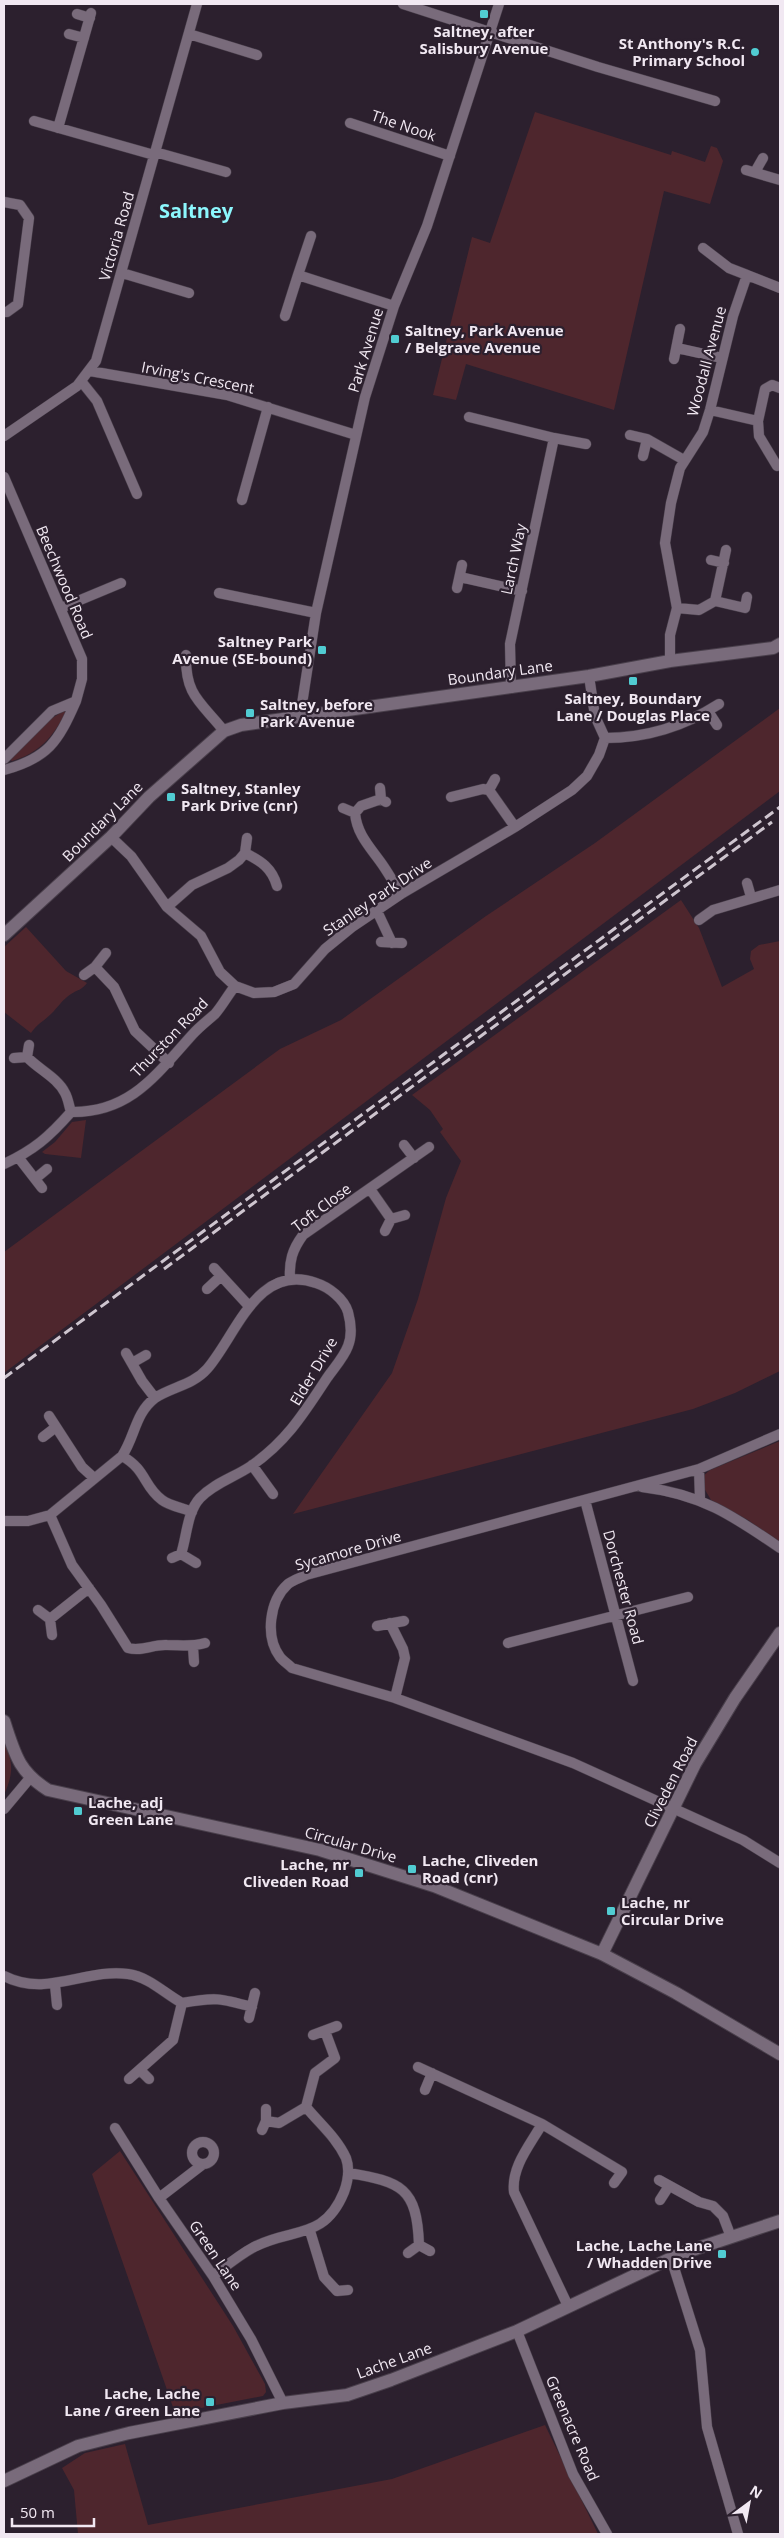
<svg xmlns="http://www.w3.org/2000/svg" width="784" height="2538" viewBox="0 0 784 2538" font-family="'Open Sans',sans-serif">
<rect width="100%" height="100%" fill="#2c202e"/>
<path fill="#4e262d" d="M535 112 671 155 672 151 705 162 711 146 717 148 723 161 710 204 664 191 614 410 466 364 456 400 433 395 472 237 490 243Z
M780 708V791L4 1373V1252L280 1049 341 1020 486 916 595 843Z
M65 710 66 712C54 736 38 754 12 761L9 759 46 722Z
M681 900 699 928 722 987 754 969 750 959 751 951 759 945 780 941V1371L735 1393 693 1409 293 1514 392 1373 418 1299 446 1198 461 1161 440 1132 443 1129 430 1110 412 1095Z
M26 927 66 971 87 983C82 990 77 990 71 994 62 1000 58 1007 51 1014 44 1021 37 1024 31 1033L4 1012V947Z
M86 1120 81 1158 45 1154 42 1152 55 1142 72 1122Z
M780 1441V1543L748 1520 711 1500 704 1488 702 1477 710 1470Z
M4 1740C13 1763 14 1772 4 1795Z
M120 2151 233 2326 265 2384 266 2392 263 2396 191 2410H174L92 2174Z
M545 2425 598 2534H78L74 2490 62 2468 85 2453 125 2444 148 2525 392 2479Z"/>
<g fill="none" stroke-linecap="round" stroke-linejoin="round">
<defs>
<path id="minor" d="M403 4 598 67 715 101
M77 14 90 18
M69 34 84 38
M189 34 257 55
M34 121 154 155
M350 123 450 156
M58 128 91 13
M155 152 226 172
M746 170 780 180
M755 172 763 158
M4 202 20 205 29 218 18 304 7 312H4
M311 236 298 275 394 306
M703 248 729 268 747 275
M122 273 189 293
M285 316 298 275
M677 348 722 358
M674 359 680 329
M90 371 227 395 356 435
M81 381 97 401 137 494
M710 410 758 421 765 389 772 385 780 388
M469 417 554 438 510 644 511 688
M758 421 759 436 777 466
M630 435 647 439 684 460
M4 436 77 386 96 361 197 4
M554 438 586 444
M643 456 647 439
M4 477 82 659V679L76 701 52 711 4 759
M242 500 268 407
M711 560 724 563
M460 577 522 591
M457 588 462 565
M219 593 316 613
M715 601 726 550
M61 608 121 583
M677 608 699 610 715 601 745 608 747 597
M186 655C185 696 201 702 224 731
M670 661V635L677 608 665 543 671 503 680 468 703 432 710 410 733 316 747 275 780 288
M708 711 717 725
M300 717 316 613 365 397 394 306 427 226 499 4
M605 738C647 738 683 727 719 704
M4 770C48 758 58 742 76 701
M380 788 381 799
M489 790 495 779
M451 797 483 789 489 790 515 827
M386 802 381 799 361 806 355 813C357 836 372 849 384 867 390 876 395 885 401 894
M343 808 355 813
M111 837 131 856 167 907 201 936 220 972 235 986 254 993 274 992 294 984 325 949 352 927 401 894 515 827 572 790 587 776 599 755 605 738 595 716 589 676
M245 853C261 861 272 868 277 886
M747 883 751 897
M167 907 192 885 228 868 239 860 245 853 247 838
M377 911 392 943
M699 920 713 910 780 890
M381 942 402 943
M95 967 114 987 135 1031 169 1063
M84 975 95 967 106 953
M29 1045 27 1057C38 1069 58 1078 65 1093 68 1098 69 1106 71 1112
M14 1058 27 1057
M404 1145 414 1158
M18 1157 42 1188
M4 1164C34 1150 49 1137 71 1112 130 1113 156 1075 192 1035 199 1027 207 1021 215 1014 222 1006 228 995 235 986
M35 1179 47 1169
M370 1189 391 1219 405 1215
M385 1231 391 1219
M214 1268 248 1305
M290 1280C289 1261 292 1250 303 1235L429 1147
M207 1289 221 1276
M126 1353 142 1381 155 1398
M132 1363 146 1355
M49 1416 82 1467 94 1478
M780 1434 699 1469 306 1575C300 1578 293 1580 288 1584 269 1601 265 1637 280 1657 283 1661 288 1664 292 1668L395 1698 573 1763 743 1840 780 1863
M43 1437 56 1427
M122 1456C147 1470 143 1486 162 1500 170 1506 183 1508 192 1512
M252 1465 273 1494
M699 1469 700 1499
M642 1487C701 1494 732 1515 780 1548
M585 1500 633 1681
M50 1515 72 1565 101 1605 128 1648C142 1652 153 1644 167 1645 181 1645 191 1647 205 1643
M4 1521H28L50 1515 122 1456C135 1437 135 1413 155 1398 172 1387 193 1385 207 1369 236 1336 257 1262 316 1283 329 1287 344 1299 348 1312 351 1323 352 1336 348 1346 344 1357 334 1368 327 1378 304 1413 287 1441 251 1466 235 1477 214 1483 200 1498 187 1512 187 1536 181 1554
M172 1558 181 1554 196 1563
M38 1610 50 1619
M390 1623 403 1649 405 1658 395 1698
M377 1626 404 1621
M52 1635 50 1619 89 1588
M508 1643 688 1597
M193 1647 194 1662
M4 1809 30 1778
M4 1976C47 1998 86 1968 128 1974 149 1977 164 1993 182 2003 215 1997 220 1998 252 2007
M55 1985 57 2005
M249 2018 255 1993
M313 2035 337 2026
M418 2067 542 2124 622 2172 614 2183
M140 2070 149 2079
M129 2079 173 2040 182 2003
M425 2090 432 2073
M306 2107 315 2073 335 2058 325 2031
M266 2109V2121
M542 2124C530 2145 511 2167 514 2192L568 2306
M115 2128 159 2198 213 2276 251 2339 283 2403
M192 2153a11 11 0 1 1 22 0a11 11 0 1 1-22 0Z
M349 2173C401 2182 417 2187 419 2245
M659 2180 699 2202 713 2206 723 2216 731 2237
M159 2198 202 2165
M660 2200 669 2186
M310 2231 324 2277 337 2291 348 2290
M408 2253 419 2245 430 2251
M671 2258 700 2350 707 2427 738 2534
M213 2276C226 2266 239 2255 254 2247 292 2227 324 2241 344 2192 348 2181 350 2169 346 2158 337 2138 320 2124 306 2107L279 2123 266 2121 262 2130
M517 2331 573 2474 607 2534"/>
<path id="tertiary" d="M4 935 111 837 149 797 224 731 241 725 589 676 670 661 773 648 780 644
M4 1721C15 1754 18 1771 48 1790L320 1850 434 1886 602 1954 676 1993 780 2054
M602 1954 695 1764 735 1698 780 1633
M4 2481 78 2446 129 2433 283 2403 347 2395 391 2380 517 2331 680 2254 780 2221"/>
</defs>
<use href="#minor" stroke="#493f4b" stroke-width="11"/>
<use href="#tertiary" stroke="#493f4b" stroke-width="14"/>
<use href="#minor" stroke="#796b7b" stroke-width="10"/>
<use href="#tertiary" stroke="#796b7b" stroke-width="12"/>
<path stroke="#cec5cf" stroke-width="3" stroke-dasharray="10 5" stroke-linecap="butt" d="M164 1269 772 822
M4 1378 780 807"/>
</g>
<g fill="#51ccd2" stroke="#2c202e" stroke-width="2">
<rect x="479" y="9" width="10" height="10" rx="2.5"/>
<circle cx="755" cy="52" r="5"/>
<rect x="390" y="334" width="10" height="10" rx="2.5"/>
<rect x="317" y="645" width="10" height="10" rx="2.5"/>
<rect x="628" y="676" width="10" height="10" rx="2.5"/>
<rect x="245" y="708" width="10" height="10" rx="2.5"/>
<rect x="166" y="792" width="10" height="10" rx="2.5"/>
<rect x="73" y="1806" width="10" height="10" rx="2.5"/>
<rect x="407" y="1864" width="10" height="10" rx="2.5"/>
<rect x="354" y="1868" width="10" height="10" rx="2.5"/>
<rect x="606" y="1906" width="10" height="10" rx="2.5"/>
<rect x="717" y="2249" width="10" height="10" rx="2.5"/>
<rect x="205" y="2397" width="10" height="10" rx="2.5"/>
</g>
<g text-anchor="middle" dominant-baseline="central" stroke-width="4.5" stroke-linejoin="round" paint-order="stroke">
<g font-size="15" font-weight="bold" fill="#f1e8f2" stroke="#2c202e" text-anchor="start">
<text x="484" y="31" text-anchor="middle">Saltney, after<tspan x="484" dy="17">Salisbury Avenue</tspan></text>
<text x="745" y="43" text-anchor="end">St Anthony's R.C.<tspan x="745" dy="17">Primary School</tspan></text>
<text x="405" y="330">Saltney, Park Avenue<tspan x="405" dy="17">/ Belgrave Avenue</tspan></text>
<text x="312" y="641" text-anchor="end">Saltney Park<tspan x="312" dy="17">Avenue (SE-bound)</tspan></text>
<text x="633" y="698" text-anchor="middle">Saltney, Boundary<tspan x="633" dy="17">Lane / Douglas Place</tspan></text>
<text x="260" y="704">Saltney, before<tspan x="260" dy="17">Park Avenue</tspan></text>
<text x="181" y="788">Saltney, Stanley<tspan x="181" dy="17">Park Drive (cnr)</tspan></text>
<text x="88" y="1802">Lache, adj<tspan x="88" dy="17">Green Lane</tspan></text>
<text x="422" y="1860">Lache, Cliveden<tspan x="422" dy="17">Road (cnr)</tspan></text>
<text x="349" y="1864" text-anchor="end">Lache, nr<tspan x="349" dy="17">Cliveden Road</tspan></text>
<text x="621" y="1902">Lache, nr<tspan x="621" dy="17">Circular Drive</tspan></text>
<text x="712" y="2245" text-anchor="end">Lache, Lache Lane<tspan x="712" dy="17">/ Whadden Drive</tspan></text>
<text x="200" y="2393" text-anchor="end">Lache, Lache<tspan x="200" dy="17">Lane / Green Lane</tspan></text>
</g>
<g font-size="15" fill="#f1e8f2" stroke="#2c202e">
<text transform="translate(404 125) rotate(19)">The Nook</text>
<text transform="translate(116 236) rotate(-74)">Victoria Road</text>
<text transform="translate(365 350) rotate(-73)">Park Avenue</text>
<text transform="translate(706 361) rotate(-75)">Woodall Avenue</text>
<text transform="translate(198 377) rotate(11)">Irving's Crescent</text>
<text transform="translate(513 559) rotate(-78)">Larch Way</text>
<text transform="translate(65 582) rotate(67)">Beechwood Road</text>
<text transform="translate(500 672) rotate(-8)">Boundary Lane</text>
<text transform="translate(102 821) rotate(-45)">Boundary Lane</text>
<text transform="translate(377 896) rotate(-34)">Stanley Park Drive</text>
<text transform="translate(169 1037) rotate(-46)">Thurston Road</text>
<text transform="translate(321 1207) rotate(-37)">Toft Close</text>
<text transform="translate(313 1371) rotate(-59)">Elder Drive</text>
<text transform="translate(348 1550) rotate(-16)">Sycamore Drive</text>
<text transform="translate(624 1587) rotate(75)">Dorchester Road</text>
<text transform="translate(670 1782) rotate(-63)">Cliveden Road</text>
<text transform="translate(351 1844) rotate(16)">Circular Drive</text>
<text transform="translate(216 2255) rotate(56)">Green Lane</text>
<text transform="translate(394 2360) rotate(-20)">Lache Lane</text>
<text transform="translate(573 2428) rotate(67)">Greenacre Road</text>
</g>
<g font-size="20" font-weight="bold" fill="#8cf7fd" stroke="#2c202e">
<text x="196" y="210">Saltney</text>
</g>
</g>
<rect width="784" height="2538" fill="none" stroke="#f1e8f2" stroke-width="10"/>
<g transform="translate(749 2503) rotate(32)" stroke="#2c202e" stroke-width="4" paint-order="stroke">
<path d="M0-4L9 19L0 12L-9 19Z" fill="#f1e8f2"/>
<text y="-8" font-size="14" font-weight="bold" text-anchor="middle" fill="#f1e8f2">N</text>
</g>
<path d="M12 2518v8h82v-8" fill="none" stroke="#f1e8f2" stroke-width="2.5"/>
<text x="20" y="2518" font-size="15" fill="#f1e8f2" stroke="#2c202e" stroke-width="4" paint-order="stroke">50 m</text>
</svg>
